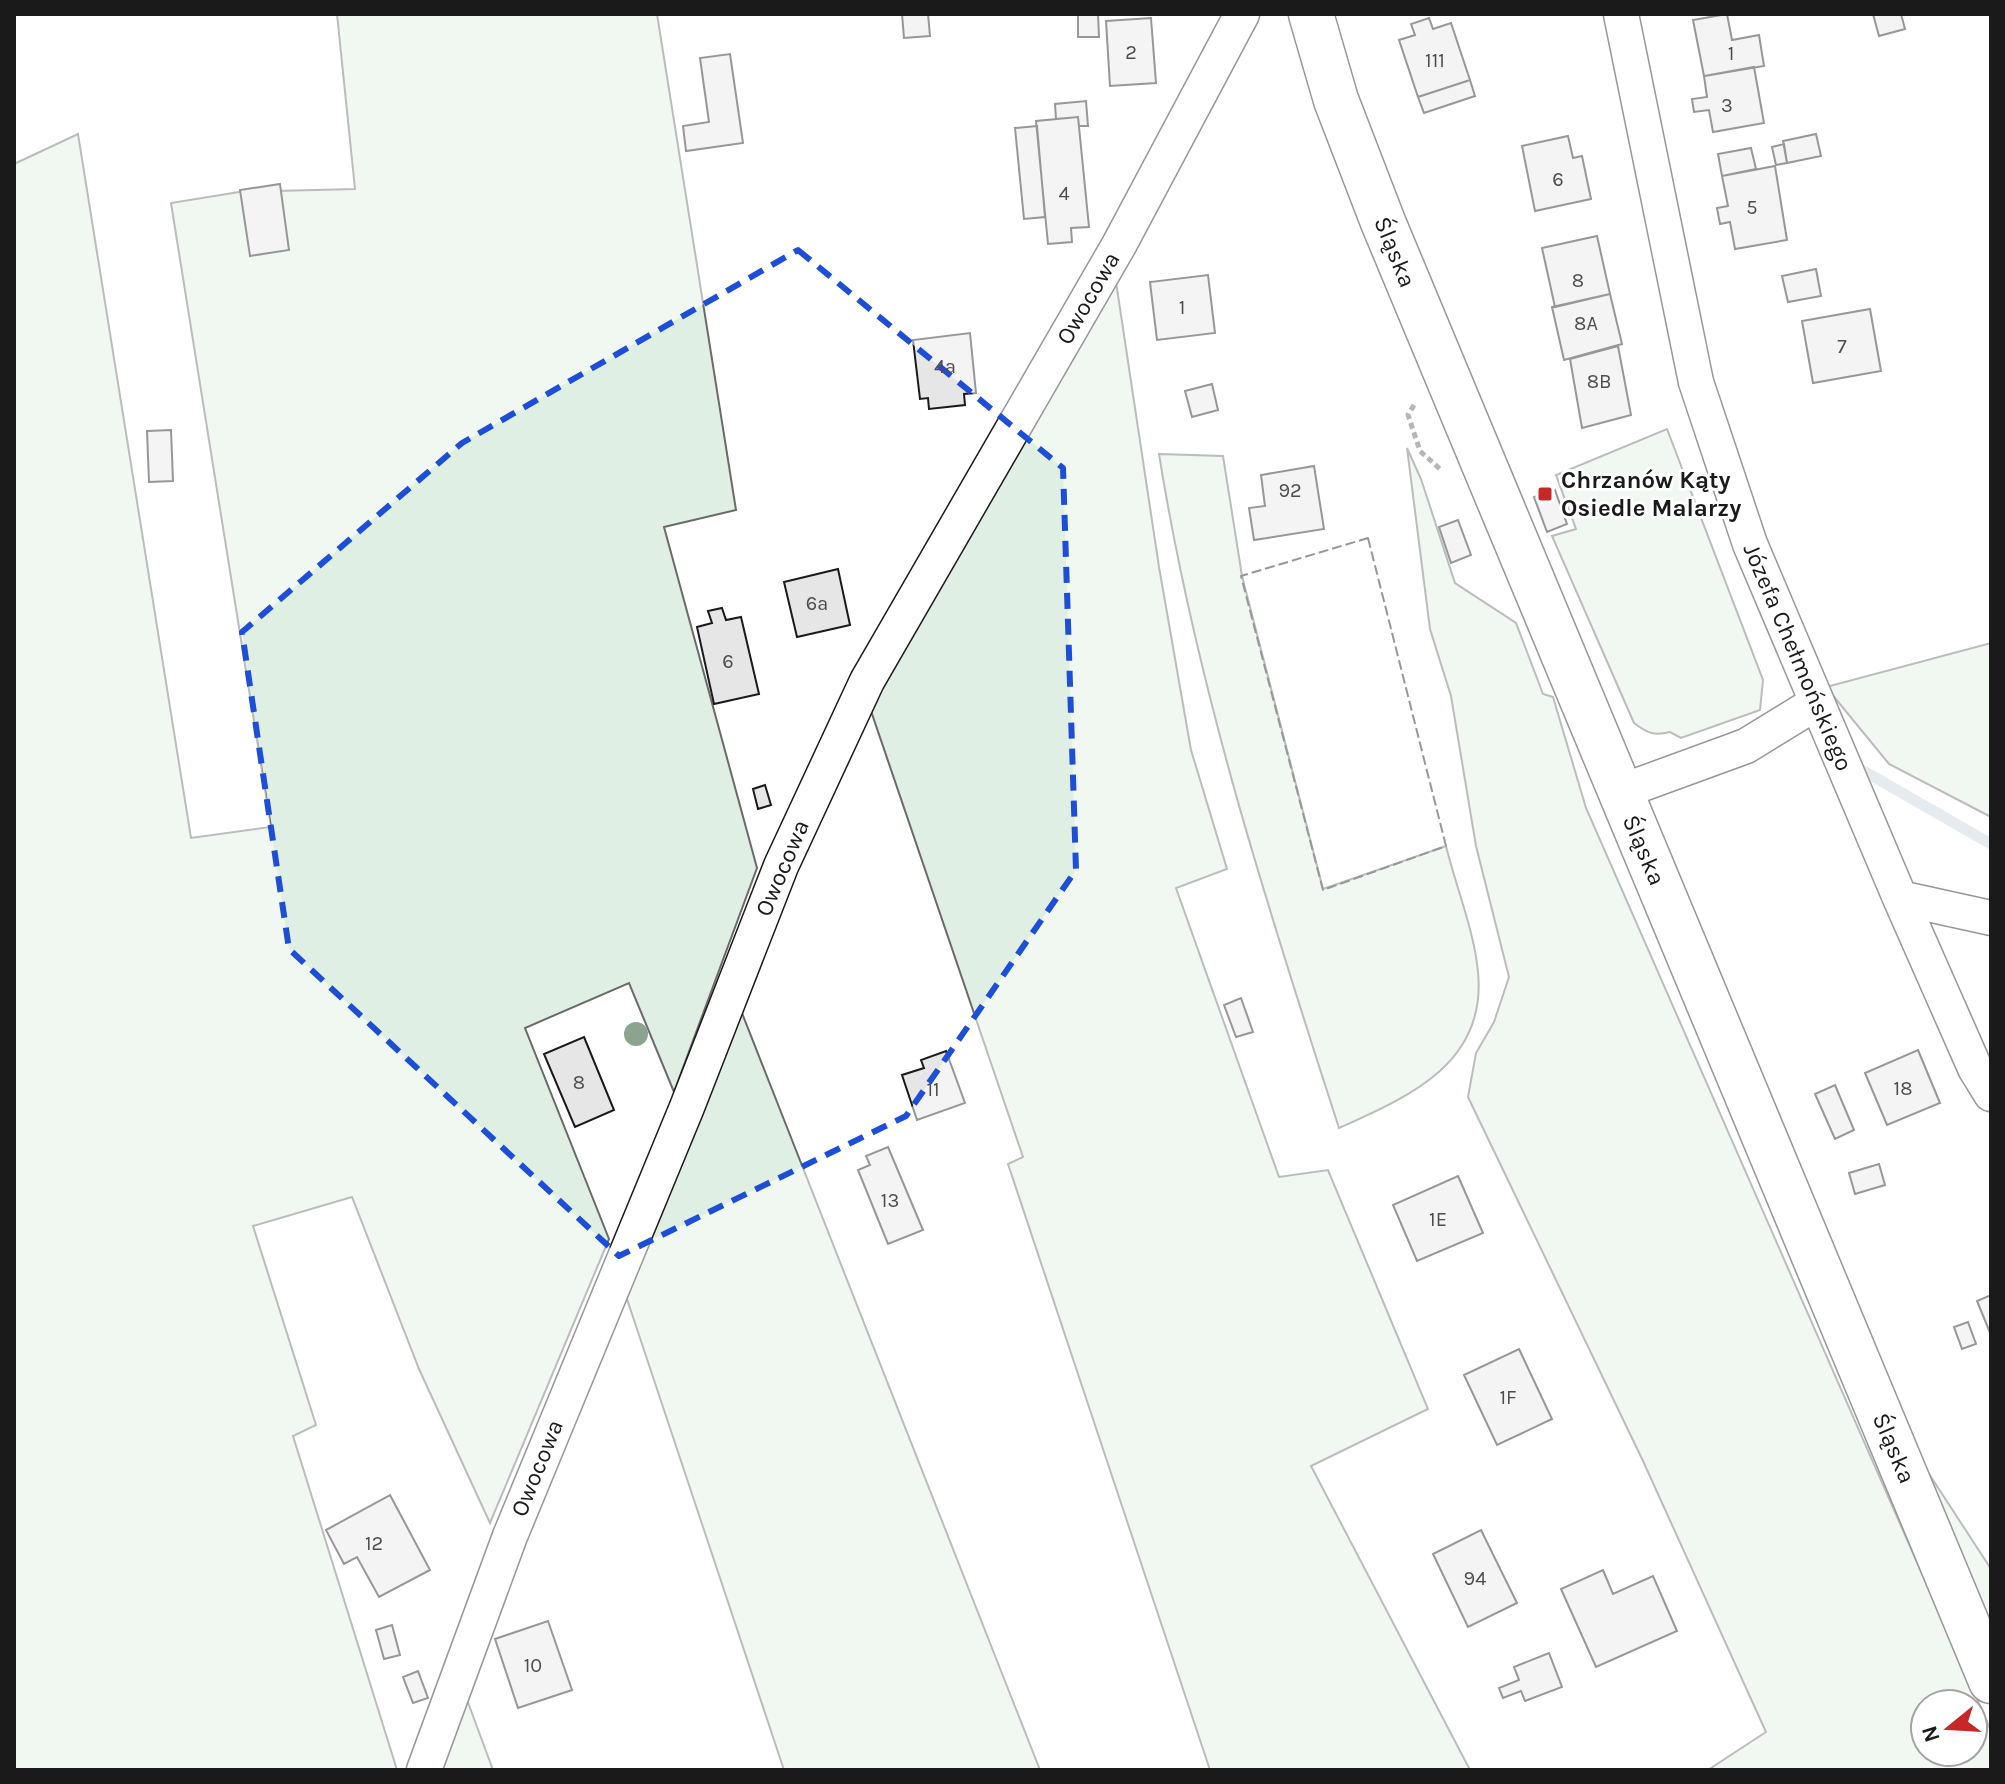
<svg xmlns="http://www.w3.org/2000/svg" width="2005" height="1784" viewBox="0 0 2005 1784" font-family="Karla,sans-serif">
<rect width="100%" height="100%" fill="#fff"/>
<path fill="#e0efe3" stroke="#6a6a6a" stroke-width="2" fill-rule="evenodd" d="M337 14H657L736 510 664 527 757 868 674 1092 629 983 525 1028 609 1239 490 1523 419 1369 352 1197 253 1226 316 1425 293 1436 397 1770H14V164L78 134 191 838 271 827 171 203 239 192 355 189Z
M1116 282 1159 567 1191 750 1227 869 1176 888 1279 1177 1328 1170 1428 1409 1311 1466 1470 1770H1210L1008 1164 1023 1157 870 708Z
M1667 429 1763 680 1760 710 1681 738 1670 732C1654 736 1647 733 1634 723L1552 536 1576 529 1556 475Z
M1407 448 1421 479 1455 583 1516 623 1543 694 1553 697 1586 808 1991 1731V1770H1708L1766 1732 1643 1461 1468 1097 1476 1053 1494 1022 1509 977 1476 846 1451 696 1430 629ZM1925 1704H1973V1752H1925Z
M1159 454 1223 456 1242 576 1323 889 1446 846C1456 887 1474 930 1478 972 1487 1063 1410 1096 1339 1128 1267 906 1196 685 1159 454Z
M1991 643V817L1889 764 1826 687Z
M740 1008 1040 1770H784L626 1296Z
M1918 1457 1991 1569V1632Z
M463 1689 493 1770H437Z"/>
<g fill="none" stroke-linecap="round" stroke-linejoin="round">
<path stroke="#c6d2dc" stroke-width="11" d="M1855 766 1991 844"/>
</g>
<path fill="#e6e6e6" stroke="#1a1a1a" stroke-width="2" d="M902 14H928L930 36 904 38Z
M1078 14H1098L1099 37H1078Z
M1727 14 1732 40 1759 35 1764 66 1704 76 1693 20Z
M1873 14H1901L1905 29 1879 36Z
M1151 18 1156 83 1110 86 1106 21Z
M1429 18 1433 29 1451 23 1470 80 1418 97 1399 40 1415 35 1411 24Z
M730 54 743 143 686 151 683 126 709 122 700 58Z
M1754 67 1764 123 1713 132 1709 110 1694 112 1692 99 1707 97 1704 76Z
M1470 80 1475 96 1424 113 1418 97Z
M1086 101 1088 126H1079L1078 117 1056 119 1055 104Z
M1078 117 1089 227 1071 228 1072 242 1048 244 1036 121Z
M1037 126 1045 217 1024 219 1015 128Z
M1816 134 1821 156 1787 163 1783 141Z
M1568 136 1573 158 1582 156 1591 199 1535 211 1522 146Z
M1784 144 1787 163 1776 165 1772 147Z
M1751 148 1756 169 1722 176 1718 154Z
M1775 166 1787 240 1735 249 1730 222 1720 224 1717 208 1728 206 1722 176Z
M280 184 289 250 250 256 240 190Z
M1597 236 1610 294 1555 307 1542 248Z
M1816 269 1821 296 1788 302 1782 276Z
M1208 275 1215 333 1157 340 1150 282Z
M1610 294 1622 344 1564 360 1552 307Z
M1870 309 1881 371 1813 383 1802 321Z
M970 333 976 393 964 394 965 405 929 409 928 398 920 399 913 340Z
M1618 346 1631 415 1582 428 1570 359Z
M1212 384 1218 410 1192 417 1185 391Z
M171 430 173 481 149 482 147 431Z
M1314 466 1324 529 1254 540 1249 508 1265 506 1261 475Z
M1555 490 1567 524 1547 532 1534 497Z
M1458 520 1471 555 1451 563 1439 527Z
M838 569 850 625 797 637 784 582Z
M722 608 726 620 741 617 759 694 714 704 697 627 712 623 708 611Z
M765 785 771 805 758 809 753 789Z
M1241 998 1253 1032 1236 1037 1224 1005Z
M584 1037 614 1110 575 1127 544 1054Z
M1918 1050 1940 1103 1887 1125 1865 1073Z
M946 1051 965 1103 917 1120 902 1075 924 1068 921 1060Z
M1835 1085 1854 1130 1835 1139 1815 1094Z
M888 1147 923 1230 888 1244 858 1170 870 1165 866 1156Z
M1879 1164 1885 1185 1855 1194 1849 1173Z
M1458 1176 1483 1233 1417 1261 1393 1205Z
M1991 1295V1335L1977 1301Z
M1968 1322 1976 1344 1962 1349 1954 1327Z
M1519 1349 1552 1419 1497 1445 1464 1375Z
M390 1495 430 1570 379 1597 357 1557 344 1564 326 1530Z
M1481 1530 1517 1603 1468 1627 1433 1554Z
M1603 1570 1613 1594 1653 1576 1677 1631 1596 1667 1561 1589Z
M548 1621 572 1690 518 1708 495 1639Z
M392 1625 400 1655 384 1659 376 1630Z
M1549 1653 1562 1687 1525 1701 1521 1691 1503 1698 1499 1688 1519 1680 1514 1667Z
M418 1671 428 1698 413 1703 403 1677Z"/>
<g fill="none" stroke-linecap="round" stroke-linejoin="round">
<defs>
<path id="minor" d="M1621 14 1696 382 1750 544 1900 898 1975 1068 1991 1094
M1620 792 1746 746 1816 703
M1900 898 1991 918
M424 1770 510 1536 687 1107 781 866 867 681 1119 245 1242 14"/>
<path id="secondary" d="M1311 14 1336 100 1383 222 1991 1681"/>
</defs>
<use href="#minor" stroke="#1a1a1a" stroke-width="37"/>
<use href="#secondary" stroke="#1a1a1a" stroke-width="47"/>
<path stroke="#5f5f5f" stroke-width="5" stroke-dasharray="6 4" stroke-linecap="butt" d="M1414 405 1408 415 1420 451 1441 470"/>
<use href="#minor" stroke="#fff" stroke-width="34"/>
<use href="#secondary" stroke="#fff" stroke-width="44"/>
<path stroke="#1a1a1a" stroke-width="2" stroke-dasharray="10 4" stroke-linecap="butt" d="M1368 538 1446 846 1323 890 1241 576Z"/>
</g>
<circle fill="#8aa48f" cx="636" cy="1034" r="12"/>
<path d="M0 0H2005V1784H0ZM798 250 1063 468 1076 870 906 1116 619 1256 289 949 242 632 462 443Z" fill="#fff" fill-opacity=".55" fill-rule="evenodd"/>
<path fill="none" stroke="#1d4ed8" stroke-width="6" stroke-dasharray="16 10" stroke-linejoin="round" d="M798 250 1063 468 1076 870 906 1116 619 1256 289 949 242 632 462 443Z"/>
<rect fill="#c62828" stroke="#fff" stroke-width="3" x="1537" y="486" width="16" height="16" rx="4"/>
<g text-anchor="middle" dominant-baseline="central" stroke-width="6" stroke-linejoin="round" paint-order="stroke">
<g font-size="20" fill="#4d4d4d">
<text x="1131" y="52">2</text>
<text x="1731" y="53">1</text>
<text x="1435" y="60">111</text>
<text x="1727" y="105">3</text>
<text x="1558" y="179">6</text>
<text x="1064" y="193">4</text>
<text x="1752" y="207">5</text>
<text x="1578" y="280">8</text>
<text x="1182" y="307">1</text>
<text x="1586" y="323">8A</text>
<text x="1842" y="346">7</text>
<text x="945" y="366">4a</text>
<text x="1599" y="381">8B</text>
<text x="1290" y="490">92</text>
<text x="817" y="603">6a</text>
<text x="728" y="661">6</text>
<text x="579" y="1082">8</text>
<text x="1903" y="1088">18</text>
<text x="933" y="1089">11</text>
<text x="890" y="1200">13</text>
<text x="1438" y="1219">1E</text>
<text x="1508" y="1397">1F</text>
<text x="374" y="1543">12</text>
<text x="1475" y="1578">94</text>
<text x="533" y="1665">10</text>
</g>
<g font-size="24" fill="#1a1a1a" stroke="#fff">
<text transform="translate(1395 252) rotate(68)">Śląska</text>
<text transform="translate(1088 298) rotate(-60)">Owocowa</text>
<text transform="translate(1798 657) rotate(67)">Józefa Chełmońskiego</text>
<text transform="translate(1644 850) rotate(67)">Śląska</text>
<text transform="translate(782 868) rotate(-67)">Owocowa</text>
<text transform="translate(1894 1448) rotate(67)">Śląska</text>
<text transform="translate(537 1468) rotate(-68)">Owocowa</text>
</g>
<g font-size="24" font-weight="bold" fill="#1a1a1a" stroke="#fff" text-anchor="start">
<text x="1561" y="480">Chrzanów Kąty<tspan x="1561" dy="28">Osiedle Malarzy</tspan></text>
</g>
</g>
<rect width="2005" height="1784" fill="none" stroke="#1a1a1a" stroke-width="32"/>
<g transform="translate(1949 1728) rotate(252)"><circle r="38" fill="#ffffff" stroke="#a3a3a3" stroke-width="2"/>
<path d="M0-6L14 30L0 20L-14 30Z" fill="#c62828"/>
<text y="-12" font-size="22" font-weight="bold" text-anchor="middle" fill="#1a1a1a">N</text>
</g>
</svg>
